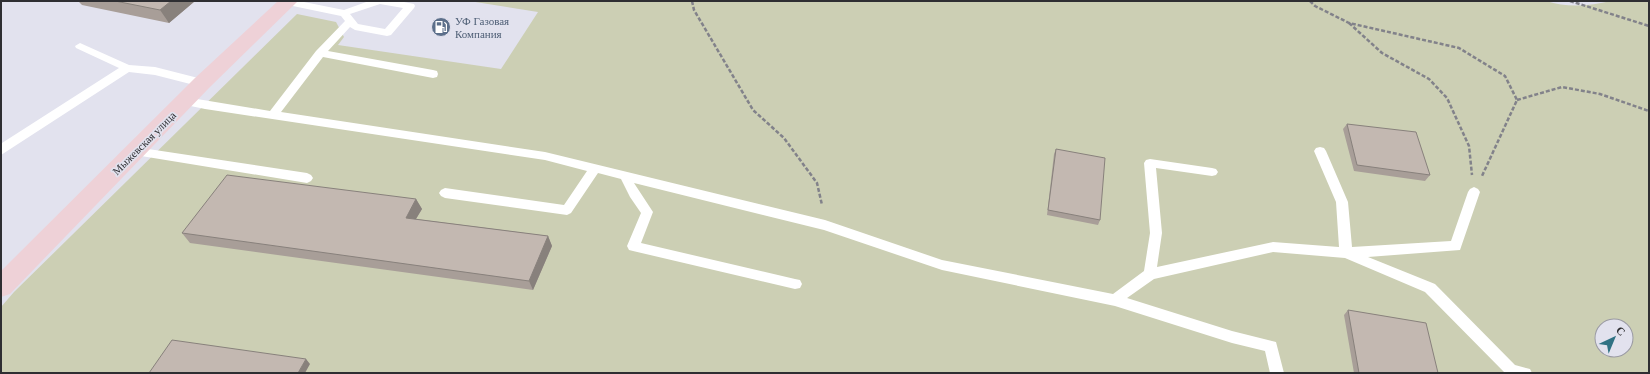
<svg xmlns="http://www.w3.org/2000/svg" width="1650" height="374" viewBox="0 0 1650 374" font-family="'Times New Roman',serif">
<rect width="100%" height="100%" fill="#e2e2ee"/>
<path fill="#cccfb4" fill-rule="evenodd" d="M469 1H1546C1567 8 1590 6 1611 1 1621 0 1638 1 1649 1V373H1V307L14 292 297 14 336 22 344 37 338 45 501 69 538 12ZM1602 326H1626V350H1602Z"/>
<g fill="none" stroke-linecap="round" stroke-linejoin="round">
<path stroke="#82828a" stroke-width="2.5" stroke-dasharray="4 2" stroke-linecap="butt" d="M692 1 694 10 753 110 784 138 817 183 822 205
M1310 1 1315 6 1349 23 1459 48 1505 76 1517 100 1482 176
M1570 1 1649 26
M1349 23 1382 53 1429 79 1447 98 1469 146 1472 175
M1517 100 1562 87 1600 94 1649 111"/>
<path fill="#fff" fill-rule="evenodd" d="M284 1H299L344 10 369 1H399L414 4 415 6 414 8 391 35 387 36 355 30 350 27 328 51 433 70 437 71 438 74 437 77 433 78 323 57 281 112 545 152 825 220 942 260 1113 294 1144 271 1150 233 1144 163 1146 160 1150 159 1212 168 1216 169 1218 172 1216 175 1212 176 1156 168 1162 233 1157 267 1273 242 1339 247 1336 202 1314 151 1316 148 1320 147 1324 148 1326 151 1348 202 1352 247 1451 241 1468 192 1470 189 1474 187 1478 189 1480 192 1460 250 1368 257 1435 284 1515 365 1530 369 1532 373H1505L1425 292 1345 258 1273 252 1154 279 1127 298 1232 331 1276 342 1284 373H1270L1265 351 1232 343 1115 306 942 270 824 230 634 183 653 212 641 243 795 279 800 280 802 284 800 288 795 289 633 251 629 250 627 246 641 213 630 197 621 179 598 173 571 213 567 215 445 198 441 196 439 193 441 190 445 188 564 205 587 171 545 160 205 109 181 104 179 101 181 98 185 97 270 111 316 51 345 21 341 16 288 5 284 4ZM380 4 403 8 385 29 358 24 350 14Z
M80 43 129 65 155 67 206 80 207 83 206 86 202 87 155 75 129 72 1 155 2 143 119 68 76 48 75 46Z
M135 147 307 173 311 175 313 178 311 181 307 183 135 155 131 154 129 151 131 148Z"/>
<path fill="#eed1d7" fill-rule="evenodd" d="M278 1H298L209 88 10 294 1 297V271L195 78Z"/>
</g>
<path fill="#a89e98" d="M78 1H195L169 23 82 5Z
M1347 124 1430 175 1425 181 1354 171 1343 129Z
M1056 149 1100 220 1098 225 1047 215 1054 154Z
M416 199 422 209 416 219 548 236 552 246 533 290 190 243 182 233Z
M1348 310 1438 373H1354L1344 315Z"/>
<path fill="#88817c" d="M171 1H195L169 23 160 10Z
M416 199 422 209 411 227 406 218Z
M548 236 552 246 533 290 529 281Z
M306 359 310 364 305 373H298Z"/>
<path fill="#c3b8b1" stroke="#88817c" d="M115 1H171L160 10Z
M1347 124 1416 132 1430 175 1357 165Z
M1056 149 1105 158 1100 220 1048 210Z
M227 175 416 199 406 218 548 236 529 281 182 233Z
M1348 310 1426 323 1438 373H1359Z
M172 340 306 359 298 373H149Z"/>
<defs>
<symbol id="fuel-disc" viewBox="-11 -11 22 22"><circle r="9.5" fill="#5c6f8a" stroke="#e2e2ee"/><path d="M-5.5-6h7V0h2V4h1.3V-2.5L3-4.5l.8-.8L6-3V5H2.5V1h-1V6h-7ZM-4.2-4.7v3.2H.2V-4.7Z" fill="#fff"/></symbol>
</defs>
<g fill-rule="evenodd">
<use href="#fuel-disc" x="430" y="16" width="22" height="22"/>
</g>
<g text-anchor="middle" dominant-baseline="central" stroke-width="3.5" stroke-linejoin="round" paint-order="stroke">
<g font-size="11" fill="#4e5e75" stroke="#e2e2ee" text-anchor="start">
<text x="455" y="21">УФ Газовая<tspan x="455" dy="13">Компания</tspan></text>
</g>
<g font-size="11" fill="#2e2e32" stroke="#e2e2ee">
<text transform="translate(144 143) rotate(-45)">Мыжевская улица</text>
</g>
</g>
<rect width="1650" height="374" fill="none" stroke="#2e2e32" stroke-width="4"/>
<g transform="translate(1614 338) rotate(44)"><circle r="19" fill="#e2e2ee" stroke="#9a9aa3"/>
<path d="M0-3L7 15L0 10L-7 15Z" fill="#307284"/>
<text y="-6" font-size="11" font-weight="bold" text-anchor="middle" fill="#2e2e32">С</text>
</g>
</svg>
